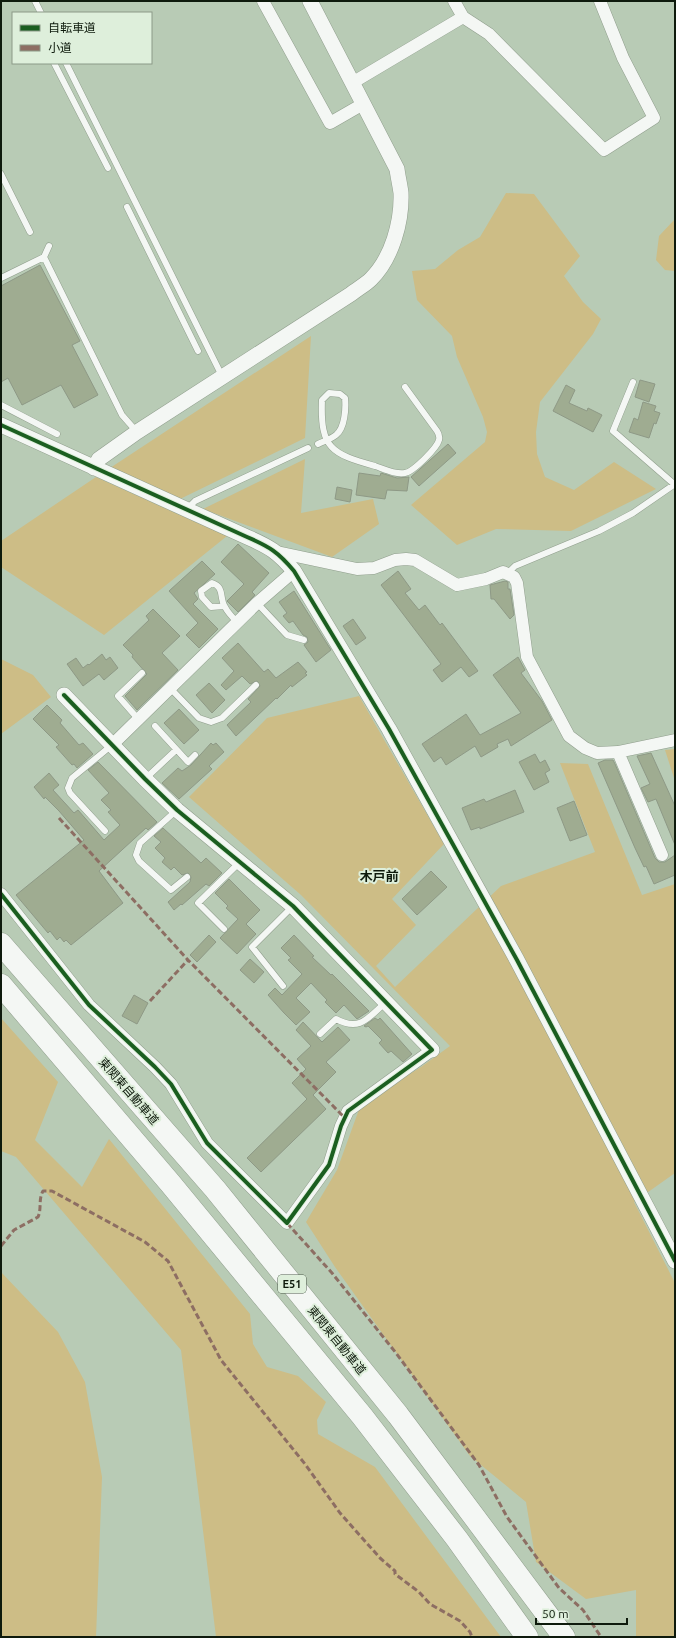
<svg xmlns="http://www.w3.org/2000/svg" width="676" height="1638" viewBox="0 0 676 1638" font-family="Ubuntu,'Noto Sans JP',sans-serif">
<rect width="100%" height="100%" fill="#b8cbb5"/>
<path fill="#cdbd86" d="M506 193 534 194 580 256 564 276 583 302 601 319 593 334 540 402 536 432 537 454 545 477 574 490 614 462 656 489 571 531 496 529 457 545 411 505 485 442 487 432 483 417 457 357 452 336 417 300 412 271 435 269 458 250 480 237Z
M675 219V271L665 270 656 260 659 236Z
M311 336 305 438 180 499 110 468Z
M305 459 301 513 373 499 379 524 332 557 203 509Z
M96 477 227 536 104 635 1 567V541Z
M1 659 33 675 51 697 1 734Z
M359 696 444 844 392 899 416 925 376 966 395 987 501 886 595 852 560 763 588 764 642 895 675 884V1173L634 1202 675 1283V1637H636V1590L586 1599 536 1562 526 1502 470 1456 335 1267 306 1222 337 1170 361 1104 421 1067 450 1046 301 895 189 797 267 718Z
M675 749V781L665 750Z
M1 1018 58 1082 35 1140 82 1187 109 1139 250 1314 253 1344 267 1367 298 1376 326 1402 317 1420 318 1434 375 1467 501 1637H216L181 1350 16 1157 1 1151Z
M1 1272 58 1332 85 1382 102 1477 96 1637H1Z"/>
<path fill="#9fac91" stroke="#8e9986" d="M40 265 80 341 72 345 98 395 74 408 61 385 22 405 8 378 1 382V286Z
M640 380 655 384 649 402 635 397Z
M566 385 575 390 569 403 587 411 588 408 602 415 593 432 553 411Z
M643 402 656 406 654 411 660 413 656 424 654 423 649 438 629 432 634 418 638 420Z
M448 444 456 453 419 486 411 477Z
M359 473 380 476 381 473 397 478 409 477 407 491 387 490 385 499 356 495Z
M337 487 352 490 350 502 335 499Z
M238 544 269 573 252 592 255 595 238 612 227 601 244 584 221 562Z
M202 561 215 574 194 593 198 599 193 604 218 629 199 648 186 635 198 623 169 591Z
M398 571 411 589 405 593 419 610 425 605 440 625 442 623 478 671 469 677 461 667 442 682 433 670 441 664 381 585Z
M505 581 508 582V589H510L514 615 510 619 494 599H491L490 585Z
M294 591 331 650 316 662 304 645 308 642 307 637 303 635 293 621 289 623 283 616 287 613 279 602Z
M153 609 180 636 162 653 178 670 137 710 125 696 147 674 132 657 133 655 123 645 149 620 146 616Z
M353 619 366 638 356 645 343 626Z
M238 643 264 672 268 669 276 678 298 662 307 672 305 673 307 675 292 687 291 685 277 699 276 698 236 736 227 725 251 702 248 699 260 686 257 681 250 684 242 676 226 690 221 685 234 671 222 658Z
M102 654 106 660 110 657 118 668 104 680 99 674 83 686 67 664 76 658 83 668 88 664 89 665Z
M518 657 525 670 521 673 542 701 552 720 511 746 508 739 497 744 498 747 481 757 475 746 446 765 441 757 434 762 422 744 466 714 480 735 521 713 493 675Z
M209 683 225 700 212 713 196 695Z
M47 705 62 720 60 723 79 745 83 743 93 754 77 768 74 764 72 765 56 747 59 745 33 719Z
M179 709 199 730 184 744 164 723Z
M211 743 213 745 216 743 224 752 209 766 212 769 179 799 162 783 178 768 182 771 191 765Z
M651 753 675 806V845L656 799 648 802 641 788 650 784 637 756Z
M535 754 540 763 545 760 550 770 545 773 549 782 534 790 519 762Z
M605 760H613L615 764 655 858 659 862H665L675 855V875L654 884 646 866 644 867 635 848 598 763Z
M98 762 157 822 148 830 146 828 99 871 123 903 71 945 66 940 64 942 60 937 57 940 50 931 48 933 16 895 84 840 59 811 45 797 44 799 34 787 49 773 59 785 53 790 74 813 78 810 104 840 120 825 108 812 111 810 101 800 109 793 88 770Z
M515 790 524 812 480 829V827L471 830 462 808 484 799 486 802Z
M574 801 587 835 570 841 557 808Z
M163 828 201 863 206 858 222 873 209 886 206 884 182 905 181 904 174 910 168 902 190 882 191 877 188 873 182 875 174 867 171 870 162 862 165 858 155 848 161 842 154 836Z
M431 871 447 887 417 915 402 899Z
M229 879 260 910 246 924 256 934 237 954 220 938 238 919 226 908 228 906 215 893Z
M209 935 216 942 197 962 190 955Z
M294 935 314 956 312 957 331 975 332 974 369 1011 357 1019 344 1005 336 1013 325 1002 327 1000 311 983 296 998 310 1012 296 1025 284 1013 268 995 275 988 282 995 302 974 288 960 291 958 281 948Z
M250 959 264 972 254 983 240 970Z
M134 995 148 1003 137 1024 122 1016Z
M375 1018 378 1020 380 1018 412 1054 403 1062 391 1051 388 1053 379 1043 382 1040 368 1026 366 1027 364 1026Z
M303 1022 322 1042 338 1027 350 1040 326 1062 336 1072 313 1095 326 1109 261 1172 247 1158 307 1099 292 1083 306 1069 297 1059 311 1046 296 1030Z"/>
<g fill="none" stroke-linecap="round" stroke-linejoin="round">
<defs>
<path id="service" d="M35 1 41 13
M54 63 108 168
M66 63 222 376
M1 174 30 232
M127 207 198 351
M44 257 49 246
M1 278 44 257 122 415 137 432
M633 382 613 431 674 484
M1 405 57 434
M318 444C324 441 331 439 336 435 345 428 346 408 345 398L340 394 329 393 322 400C320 449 332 454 375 466 384 469 396 475 405 473 413 472 437 448 439 440 440 436 439 434 437 431L405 387
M187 509 195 501 308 448
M508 573 515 566 599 531 633 513 675 484
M257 603 287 635 304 640
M224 606 211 607 202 597 201 591 212 583C225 587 219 598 225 607 228 613 233 618 238 623
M171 689 199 718 211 722 222 718 256 685
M139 720 118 696 142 673
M155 726 188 762 195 755
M145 779 176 750
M177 810 140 843 136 855 139 861 171 890 187 877
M105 831 70 793 68 788 72 778 112 745
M224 929 198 903 239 863
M283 986 252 947 293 906
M320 1034 336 1019C360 1032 368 1018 386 1002"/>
<path id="minor" d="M263 1 330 123 363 104
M463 17 489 34 604 150 654 118 623 58 600 1
M352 83 463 17 454 1
M277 552 357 569 374 568 395 560 406 559 415 560 457 585 486 579 503 572 514 577 517 583 527 657 569 736 585 748 597 753 618 752 675 740
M112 745 257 603 294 571
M618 752 662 855
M1 894 89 1005 155 1067 171 1084 207 1143 287 1223 329 1165 341 1126 348 1111 432 1050"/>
<path id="tertiary" d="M1 425 247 537C270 547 278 552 294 571L389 729 517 960 675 1261
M94 468 99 459 137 432 351 294C357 289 365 285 371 279 392 258 402 222 401 193 400 185 398 177 397 169L310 1
M64 695 145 779 177 810 293 906 432 1050"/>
<path id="motorway" d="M1 944 215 1189 398 1415 564 1637
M1 985 170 1183 362 1416 457 1539 527 1637"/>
</defs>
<use href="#service" stroke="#909e8d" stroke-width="7"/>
<use href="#minor" stroke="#909e8d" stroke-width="13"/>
<use href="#tertiary" stroke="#909e8d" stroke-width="16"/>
<use href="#motorway" stroke="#909e8d" stroke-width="23"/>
<use href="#service" stroke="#f4f7f4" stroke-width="6"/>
<use href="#minor" stroke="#f4f7f4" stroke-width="12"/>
<use href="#tertiary" stroke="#f4f7f4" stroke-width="15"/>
<use href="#motorway" stroke="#f4f7f4" stroke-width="22"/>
<path stroke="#8d6e63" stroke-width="3" stroke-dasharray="6 3" stroke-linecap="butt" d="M59 818 188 960 345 1118
M150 1001 188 960
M287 1223 332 1273 396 1353 479 1465 507 1517 559 1588 583 1610 601 1637
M1 1246 14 1230 38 1217C42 1208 38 1200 43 1191H52L145 1242 168 1261 221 1360 305 1464 340 1513 380 1558 395 1571V1574L419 1592 430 1604 460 1621 470 1632 472 1637"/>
<defs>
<path id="cycleway" d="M1 425 247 537C270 547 278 552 294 571L389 729 517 960 675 1261
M1 894 89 1005 155 1067 171 1084 207 1143 287 1223 329 1165 341 1126 348 1111 432 1050 293 906 177 810 145 779 64 695"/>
</defs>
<use href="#cycleway" stroke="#deefdb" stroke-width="6"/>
<use href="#cycleway" stroke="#1b5e20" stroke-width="4"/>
</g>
<g text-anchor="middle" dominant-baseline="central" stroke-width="4" stroke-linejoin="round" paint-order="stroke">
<rect fill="#deefdb" stroke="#4c5a4a" stroke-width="1" x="278" y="1275" width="28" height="18" rx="3"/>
<g font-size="11" font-weight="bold" fill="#0e1a0c">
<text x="292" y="1284">E51</text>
</g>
<g font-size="12" fill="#0e1a0c" stroke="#deefdb">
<text transform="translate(129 1091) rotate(49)">東関東自動車道</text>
<text transform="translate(337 1340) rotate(51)">東関東自動車道</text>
</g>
<g font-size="13" font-weight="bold" fill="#0e1a0c" stroke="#deefdb">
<text x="379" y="876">木戸前</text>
</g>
</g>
<rect width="676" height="1638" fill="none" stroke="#0e1a0c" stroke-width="4"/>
<rect x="12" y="12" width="140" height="52" fill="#deefdb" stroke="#8b9a88"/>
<rect x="20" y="25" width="20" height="6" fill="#1b5e20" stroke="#8b9a88"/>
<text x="48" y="32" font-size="12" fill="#0e1a0c">自転車道</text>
<rect x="20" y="45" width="20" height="6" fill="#8d6e63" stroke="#8b9a88"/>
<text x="48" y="52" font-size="12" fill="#0e1a0c">小道</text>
<path d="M536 1618v6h91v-6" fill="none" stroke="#0e1a0c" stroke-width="2"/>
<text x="542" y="1618" font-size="12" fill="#0e1a0c" stroke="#deefdb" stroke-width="3" paint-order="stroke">50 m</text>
</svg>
